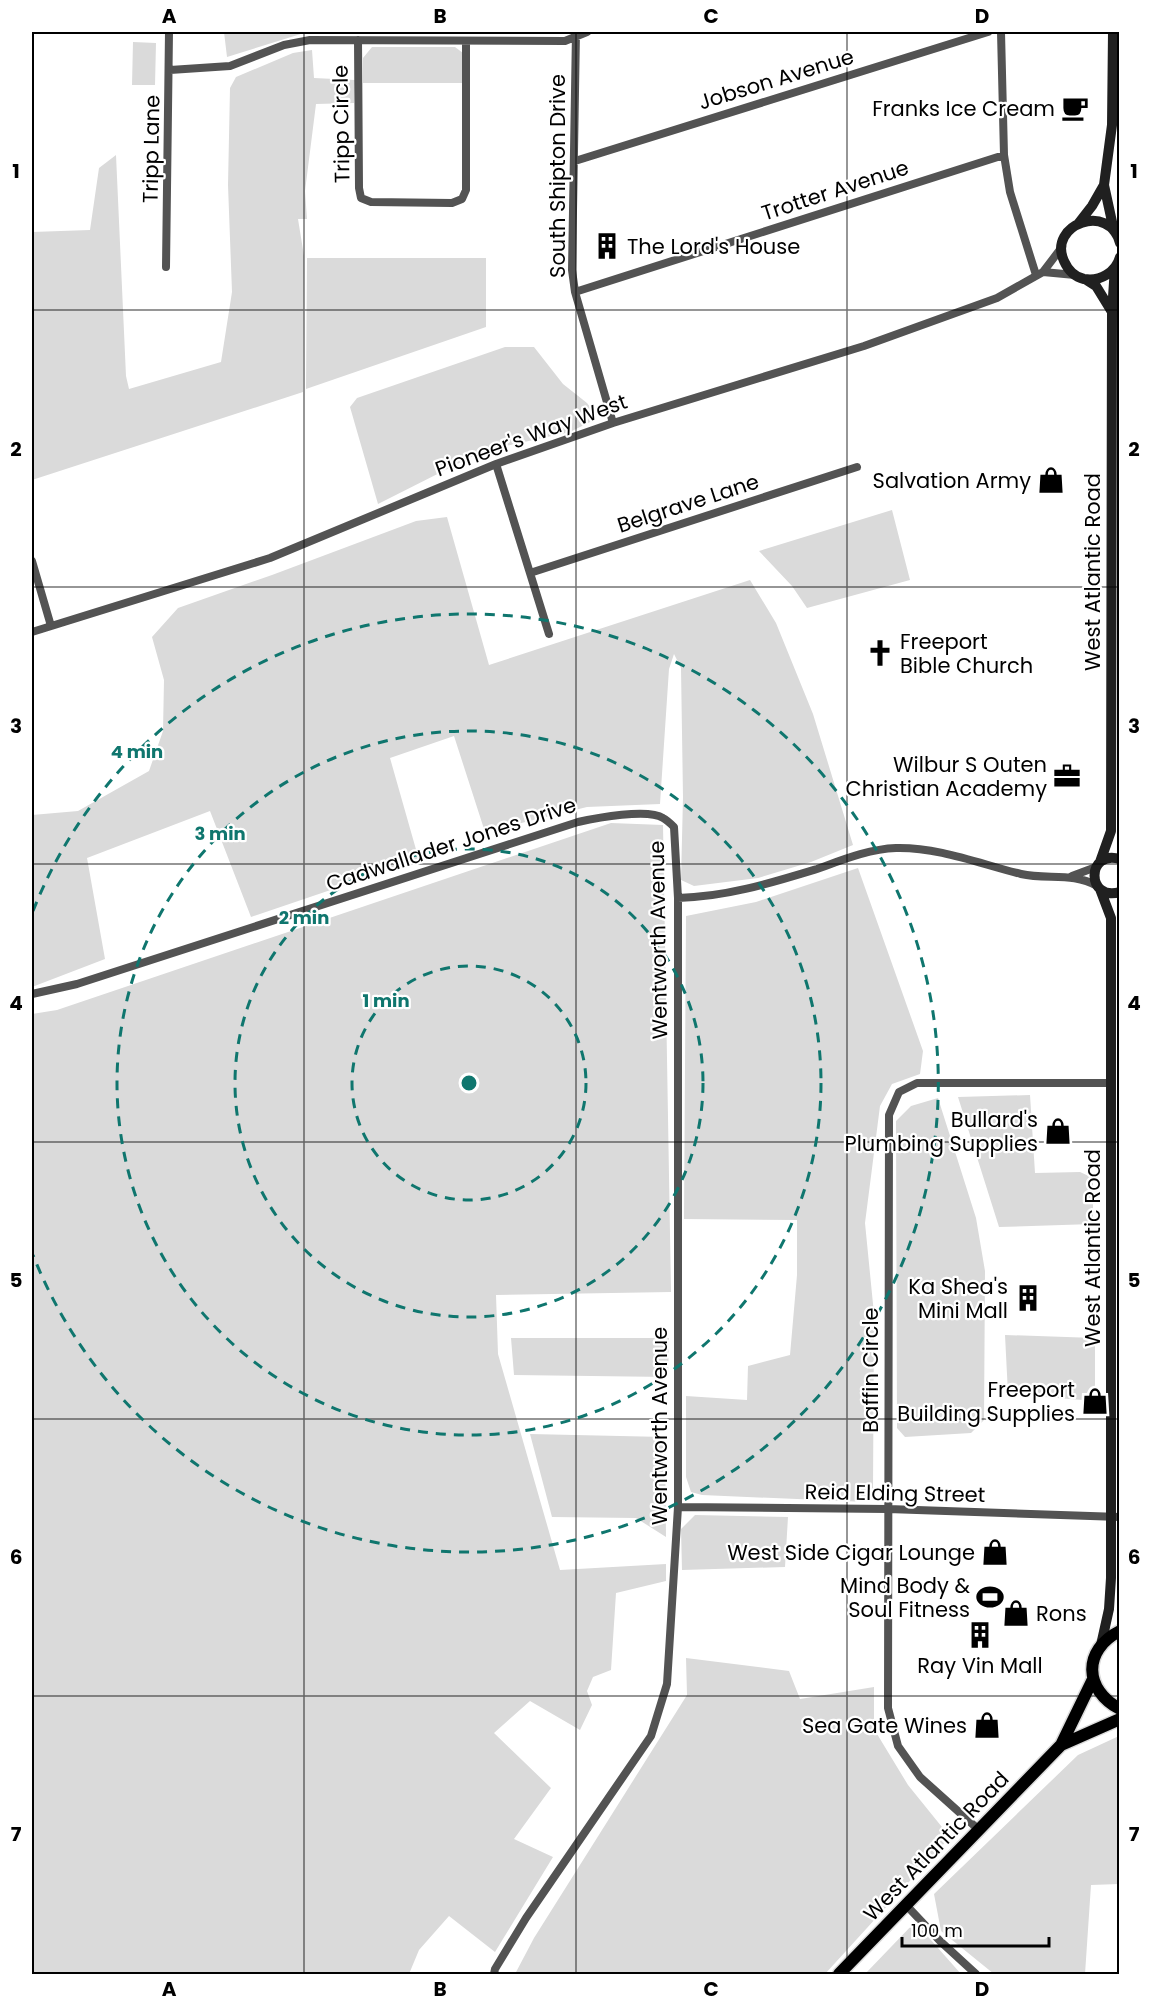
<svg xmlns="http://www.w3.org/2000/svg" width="1151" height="2006" viewBox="0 0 1151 2006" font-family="Poppins,sans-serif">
<rect width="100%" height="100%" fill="#fff"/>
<path fill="#dadada" d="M224 32H304V33L227 57Z
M133 42 156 43 155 85H132Z
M372 47H455L463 53V83H363V58Z
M312 50 314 78 355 80 354 103 316 104 305 191 307 219H298L304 256 303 392 32 480V232L90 230 99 168 116 155 126 376 129 389 221 362 232 292 228 185 230 88 236 77 293 53Z
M307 258H486V327L306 389Z
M505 347H534L563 384 587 403 594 412 592 421 570 432 483 451 378 504 350 407 357 398Z
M892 510 910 580 807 608 792 586 759 551Z
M447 517 489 665 750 580 776 623 813 714 853 845 811 862 758 878 694 886 681 880 683 797 681 668 674 654 669 669 660 804 587 807 485 832 454 736 390 758 419 860 251 917 210 811 87 858 105 959 32 987V815L78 811 149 771 163 731 164 680 152 637 178 608 272 575 416 521Z
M611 823 663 825 671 1292 496 1295 498 1354 560 1570 666 1564V1581L616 1593 611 1670 593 1677 587 1691 592 1705 580 1730 530 1701 494 1733 551 1788 514 1839 553 1857 495 1952 449 1916 419 1950 409 1974H32V1014L57 1010Z
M858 868 923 1051 920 1074 892 1084 880 1106 865 1223 874 1314 873 1489 867 1502 702 1495 691 1492 686 1477V1396L747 1400 748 1366 790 1355 797 1275V1220L684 1219 686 916 756 902Z
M1030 1095 1035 1173 1080 1172 1093 1178V1224L999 1227 958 1097Z
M938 1098 976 1218 985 1271 984 1420 971 1433 905 1437 897 1428 896 1121 911 1106Z
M1005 1335 1095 1338V1401L1008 1394Z
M511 1338H669L668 1377 514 1375Z
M530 1434 665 1437 666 1537 636 1518 552 1517Z
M695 1515 788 1517 785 1567 682 1570 681 1529Z
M686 1658 789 1671 800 1699 874 1687V1729L908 1785 950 1837 825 1974H515L534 1938 687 1695Z
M1119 1736V1884L1091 1885 1085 1974H994L941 1931 934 1894 1078 1755Z
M915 1922 961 1974H865Z"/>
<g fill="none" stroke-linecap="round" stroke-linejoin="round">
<defs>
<path id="primary" d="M1120 1631C1082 1650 1084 1690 1120 1709
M1061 1745 1120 1719
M839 1974 1061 1745 1093 1679"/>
</defs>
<use href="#primary" stroke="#dbdbdb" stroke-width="15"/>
<path stroke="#535353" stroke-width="8" d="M576 32 572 270 575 292 613 423
M1001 32 1004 155 1010 192 1036 275
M358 40 359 188 361 198 371 202 452 203 462 199 466 190V41
M170 70 230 66 284 45 310 40 565 41 587 32
M575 161 988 32
M166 267 169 32
M1043 272 1075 275
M575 292 1004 155
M496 464 549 634
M32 561 51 626
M530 573 857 467
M32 632 270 558 496 464 613 423 864 346 997 298 1043 272 1062 247
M1072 876 1096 867
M678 898C726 897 771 883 817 869 842 860 869 849 896 848 939 847 980 864 1021 874 1047 880 1073 872 1097 886
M32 994 77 984 578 822C596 818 648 808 663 818 667 820 671 824 674 827L678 898V1507L667 1684 651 1736 526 1918 495 1969 494 1974
M678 1507 888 1509 1120 1517
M979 1830 920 1777 898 1746 888 1708 889 1115 899 1092 917 1083H1112
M906 1905 940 1941 976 1974"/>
<path stroke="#202020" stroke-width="10" d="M1104 185 1114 231
M1078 224 1092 206 1104 185 1112 125 1113 32
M1120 243C1110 202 1047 224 1064 261 1068 270 1075 277 1084 279 1100 282 1116 272 1120 257
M1085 279 1096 286 1112 312
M1120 859C1086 849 1086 902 1120 892
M1100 862 1111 831 1112 312 1115 267
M1100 889 1111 918V1578L1109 1609 1101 1645"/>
<use href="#primary" stroke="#000" stroke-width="12"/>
</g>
<path fill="none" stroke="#000" stroke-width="1.5" stroke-opacity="0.55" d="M304 32V1974M576 32V1974M847 32V1974M32 310H1120M32 587H1120M32 864H1120M32 1142H1120M32 1419H1120M32 1696H1120"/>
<g fill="none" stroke="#0f766e" stroke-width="3" stroke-dasharray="10 8">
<circle cx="469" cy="1083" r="117"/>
<circle cx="469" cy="1083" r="234"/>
<circle cx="469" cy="1083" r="352"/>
<path d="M33 911A469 469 0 1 1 33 1255"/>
</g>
<defs>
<symbol id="cafe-bare" viewBox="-9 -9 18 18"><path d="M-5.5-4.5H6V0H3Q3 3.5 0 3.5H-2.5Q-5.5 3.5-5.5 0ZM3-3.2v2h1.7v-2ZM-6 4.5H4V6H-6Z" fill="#000" stroke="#fff" stroke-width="2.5" paint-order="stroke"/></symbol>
<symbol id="building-bare" viewBox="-9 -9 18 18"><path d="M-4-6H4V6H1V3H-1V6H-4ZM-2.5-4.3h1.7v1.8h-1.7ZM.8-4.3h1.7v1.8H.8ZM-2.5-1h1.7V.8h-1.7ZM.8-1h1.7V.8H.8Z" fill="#000" stroke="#fff" stroke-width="2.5" paint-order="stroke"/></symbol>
<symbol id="shop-bare" viewBox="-9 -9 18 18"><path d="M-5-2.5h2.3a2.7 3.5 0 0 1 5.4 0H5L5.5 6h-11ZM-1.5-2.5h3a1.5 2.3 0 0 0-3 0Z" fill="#000" stroke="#fff" stroke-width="2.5" paint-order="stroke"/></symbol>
<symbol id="church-bare" viewBox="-9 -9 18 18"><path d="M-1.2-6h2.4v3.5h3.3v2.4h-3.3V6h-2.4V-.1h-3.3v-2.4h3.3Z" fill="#000" stroke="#fff" stroke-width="2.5" paint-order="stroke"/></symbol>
<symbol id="office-bare" viewBox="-9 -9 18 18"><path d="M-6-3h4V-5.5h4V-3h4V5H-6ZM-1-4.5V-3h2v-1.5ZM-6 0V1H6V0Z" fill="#000" stroke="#fff" stroke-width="2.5" paint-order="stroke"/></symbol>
<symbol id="stadium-bare" viewBox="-9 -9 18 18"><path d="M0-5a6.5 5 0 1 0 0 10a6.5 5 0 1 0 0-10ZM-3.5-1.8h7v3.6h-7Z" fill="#000" stroke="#fff" stroke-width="2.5" paint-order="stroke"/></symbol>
</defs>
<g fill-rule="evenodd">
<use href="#cafe-bare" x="1056" y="89" width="38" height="38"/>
<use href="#building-bare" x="588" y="227" width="38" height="38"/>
<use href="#shop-bare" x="1032" y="461" width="38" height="38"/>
<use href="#church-bare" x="861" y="634" width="38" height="38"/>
<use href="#office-bare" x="1048" y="757" width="38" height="38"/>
<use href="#shop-bare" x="1039" y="1112" width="38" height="38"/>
<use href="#building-bare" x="1009" y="1279" width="38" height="38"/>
<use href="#shop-bare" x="1076" y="1382" width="38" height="38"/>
<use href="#shop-bare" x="976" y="1533" width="38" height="38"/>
<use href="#stadium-bare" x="971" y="1578" width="38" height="38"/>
<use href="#shop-bare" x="997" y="1594" width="38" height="38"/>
<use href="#building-bare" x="961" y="1616" width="38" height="38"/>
<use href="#shop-bare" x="968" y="1706" width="38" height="38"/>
</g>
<g text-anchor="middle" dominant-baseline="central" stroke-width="4.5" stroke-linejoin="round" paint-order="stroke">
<g font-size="21" fill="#000" stroke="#fff">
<text transform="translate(776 79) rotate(-17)">Jobson Avenue</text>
<text transform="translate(341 124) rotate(-91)">Tripp Circle</text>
<text transform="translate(151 149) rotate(-89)">Tripp Lane</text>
<text transform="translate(557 176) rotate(-90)">South Shipton Drive</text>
<text transform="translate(835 190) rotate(-18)">Trotter Avenue</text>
<text transform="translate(531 435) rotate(-20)">Pioneer's Way West</text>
<text transform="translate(688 503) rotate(-18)">Belgrave Lane</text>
<text transform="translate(1092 572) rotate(-90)">West Atlantic Road</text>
<text transform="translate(451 844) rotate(-18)">Cadwallader Jones Drive</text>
<text transform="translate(658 940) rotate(-91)">Wentworth Avenue</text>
<text transform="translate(1092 1248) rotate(-90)">West Atlantic Road</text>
<text transform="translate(870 1370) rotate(-90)">Baffin Circle</text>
<text transform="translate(659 1426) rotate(-90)">Wentworth Avenue</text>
<text transform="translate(895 1493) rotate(1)">Reid Elding Street</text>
<text transform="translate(936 1846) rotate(-46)">West Atlantic Road</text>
</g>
<g font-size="21" fill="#000" stroke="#fff" text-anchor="end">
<text x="1055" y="108">Franks Ice Cream</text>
<text x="627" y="246" text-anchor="start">The Lord's House</text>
<text x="1031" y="480">Salvation Army</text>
<text x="900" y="641" text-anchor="start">Freeport<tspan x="900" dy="24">Bible Church</tspan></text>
<text x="1047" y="764">Wilbur S Outen<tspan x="1047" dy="24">Christian Academy</tspan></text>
<text x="1038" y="1119">Bullard's<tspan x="1038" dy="24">Plumbing Supplies</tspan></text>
<text x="1008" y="1286">Ka Shea's<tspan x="1008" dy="24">Mini Mall</tspan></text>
<text x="1075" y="1389">Freeport<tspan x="1075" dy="24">Building Supplies</tspan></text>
<text x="975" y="1552">West Side Cigar Lounge</text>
<text x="970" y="1585">Mind Body &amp;<tspan x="970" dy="24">Soul Fitness</tspan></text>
<text x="1036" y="1613" text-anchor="start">Rons</text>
<text x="980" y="1665" text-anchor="middle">Ray Vin Mall</text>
<text x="967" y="1725">Sea Gate Wines</text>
</g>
</g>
<circle cx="469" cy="1083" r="9" fill="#0f766e" stroke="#fff" stroke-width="3"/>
<g font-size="18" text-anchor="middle" font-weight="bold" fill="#0f766e" stroke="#fff" stroke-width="4.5" stroke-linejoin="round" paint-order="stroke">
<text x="137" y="758">4 min</text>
<text x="220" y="840">3 min</text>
<text x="304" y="924">2 min</text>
<text x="386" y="1007">1 min</text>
</g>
<rect width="1151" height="2006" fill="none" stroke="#ffffff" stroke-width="66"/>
<path d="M902 1937v9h147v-9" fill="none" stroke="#000000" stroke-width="3"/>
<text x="911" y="1937" font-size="18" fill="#000000" stroke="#ffffff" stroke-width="4.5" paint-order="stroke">100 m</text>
<rect x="33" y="33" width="1085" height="1940" fill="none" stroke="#000" stroke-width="2"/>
<g font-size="20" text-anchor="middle" font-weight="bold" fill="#000">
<text x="169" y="23">A</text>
<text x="440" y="23">B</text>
<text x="711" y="23">C</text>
<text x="982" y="23">D</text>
<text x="16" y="178">1</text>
<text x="1134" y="178">1</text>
<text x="16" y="456">2</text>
<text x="1134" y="456">2</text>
<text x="16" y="733">3</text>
<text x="1134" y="733">3</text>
<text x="16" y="1010">4</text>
<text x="1134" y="1010">4</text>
<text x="16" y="1287">5</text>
<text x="1134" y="1287">5</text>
<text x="16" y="1564">6</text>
<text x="1134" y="1564">6</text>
<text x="16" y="1841">7</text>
<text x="1134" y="1841">7</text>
<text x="169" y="1996">A</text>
<text x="440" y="1996">B</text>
<text x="711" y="1996">C</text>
<text x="982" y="1996">D</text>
</g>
</svg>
